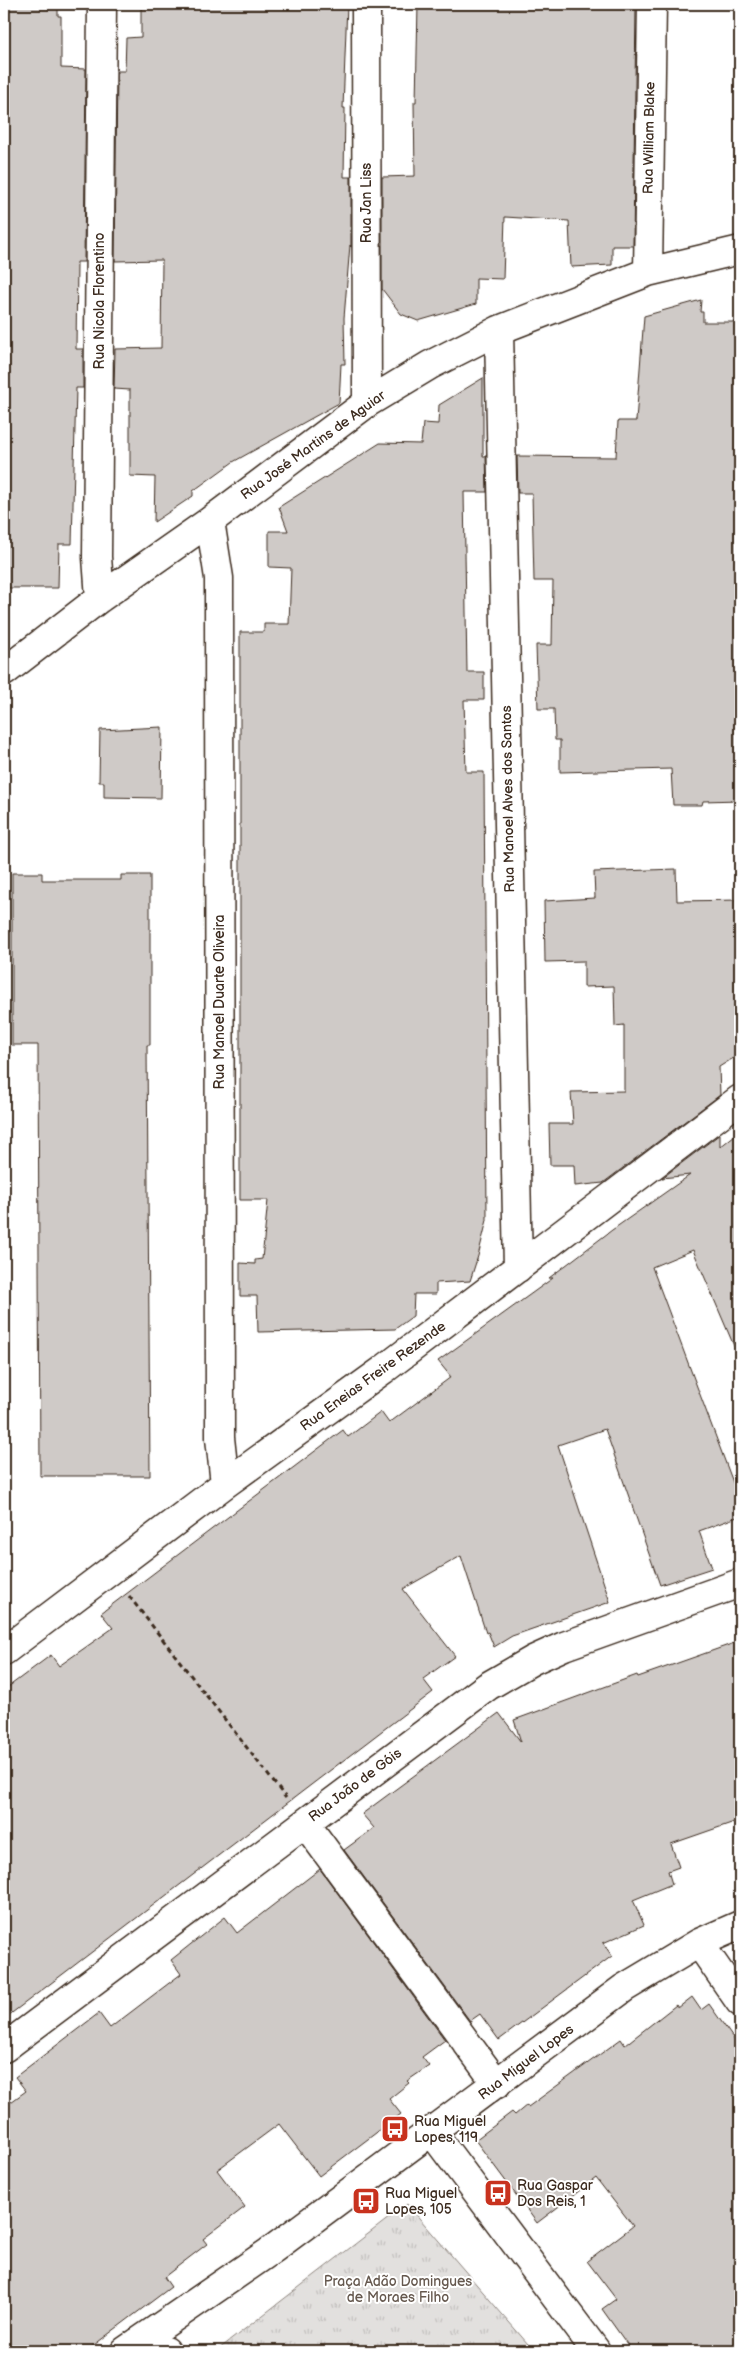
<svg xmlns="http://www.w3.org/2000/svg" width="744" height="2355" viewBox="0 0 744 2355" font-family="'Balsamiq Sans',sans-serif">
<defs>
<pattern id="grass-tufts" width="24" height="20" patternUnits="userSpaceOnUse" patternTransform="scale(1.25)"><rect width="24" height="20" fill="#e2e0de"/><path d="M3 7l-1-3M5 7V3M7 7l1-3M15 17l-1-3M17 17v-4M19 17l1-3" fill="none" stroke="#c3c0be"/></pattern>
</defs>
<rect width="100%" height="100%" fill="#fff"/>
<filter id="ink" filterUnits="userSpaceOnUse"><feTurbulence type="fractalNoise" baseFrequency=".02" numOctaves="2"/><feDisplacementMap in="SourceGraphic" scale="10" xChannelSelector="R" yChannelSelector="G"/><feConvolveMatrix kernelMatrix="1 2 1 2 8 2 1 2 1" color-interpolation-filters="sRGB"/></filter>
<g filter="url(#ink)">
<path fill="url(#grass-tufts)" stroke="#8e857e" d="M407 2204 534 2351H250L219 2349Z"/>
<path fill="#cfcac7" stroke="#3b2a1e" d="M4 4H58V16H61V68L86 69 84 262H77L76 349H83V388H76L72 544H59L58 588H4Z
M141 4H347L343 108H345L344 177H351V247L350 245 344 318 345 364H341L339 403 233 462 193 491V496L154 522 155 477 130 476V390L114 389 115 349 161 348 162 260 115 261 117 71H125L126 38 141 37Z
M418 4H636L633 246H612V265L571 267 569 221 505 217 503 279 476 278V304L418 321 401 314 382 289V177L415 176 414 102H416Z
M701 300 700 312H703V322H740V800L703 801 702 805H673L671 769 560 772V740H555L554 709H538L536 645H552L553 581H534L532 493H518L517 456 616 457 618 421H636L644 316Z
M483 378V456H486L487 492H464L467 672H484V700H464L466 772H484L487 1220 478 1256 470 1281 436 1283V1294H414L413 1316 395 1329 258 1332 257 1296H240V1263L255 1264V1260L262 1259 268 1200H240V632H264V624H289L291 568 269 567V531H288L279 507 380 443 421 444 423 423 438 424 439 405Z
M162 727 161 798 104 797V782H99L100 730Z
M676 869 677 901 740 900V1054L719 1067 720 1095 603 1183 575 1186 574 1165H550L549 1124H573L571 1092 624 1091V1025L615 1026 614 986 584 987V961L545 962 544 901 595 898 594 872Z
M12 873H42V880H121V875H150V1045H147L150 1476H40L38 1045H12Z
M740 1131V1360L693 1250 652 1267 740 1501V1516L699 1531 712 1568 660 1585 605 1429 558 1445 610 1602 512 1636 494 1647 488 1632 486 1633 461 1556 403 1589 455 1656 423 1679 433 1692 4 2019V1690L51 1655 59 1666 113 1628 101 1613 343 1430 348 1437 381 1412 389 1423 451 1377 438 1361 553 1278H549L612 1230 690 1175 662 1178 720 1134V1147Z
M740 1641V1820L671 1844 679 1867 668 1871 672 1884 633 1900 644 1925 603 1943 612 1956 499 2040 480 2014 470 2021 344 1850 374 1828 362 1814 499 1713 521 1742 514 1720 637 1675 638 1677Z
M320 1869 445 2040 422 2057 429 2066 407 2081 409 2083 389 2099 401 2114 319 2176 279 2124 217 2170 245 2207 203 2239 207 2244 164 2277 171 2287 86 2351H4V2107L26 2091 15 2077 99 2013 110 2028 181 1974 171 1960 225 1917 237 1933Z
M692 1997 701 2010 709 2004 740 2048V2351H632L602 2309 616 2299 587 2261 633 2226 596 2178 537 2223 475 2140 512 2112 515 2115 527 2105 528 2107 621 2039 625 2045 676 2005 678 2008Z"/>
<g fill="none" stroke-linecap="round" stroke-linejoin="round">
<defs>
<path id="minor" d="M366 4 367 403
M648 272 652 4
M499 330 518 1268
M210 521 219 578 220 1438 225 1484
M100 598 97 557 102 4
M4 672 100 598 210 521 367 403 430 365 499 330 648 272 740 250
M4 1651 225 1484 383 1370 740 1099
M305 1823 497 2084
M699 1943 740 2002
M4 2048 488 1686 533 1660 564 1646 740 1583
M432 2132 596 2351
M138 2342 166 2351
M125 2351 269 2252 624 1988 699 1943 740 1925"/>
</defs>
<use href="#minor" stroke="#3b2a1e" stroke-width="31"/>
<path stroke="#3b2a1e" stroke-width="3" stroke-dasharray="5 4" stroke-linecap="butt" d="M129 1596 286 1798"/>
<use href="#minor" stroke="#fff" stroke-width="28"/>
</g>
</g>
<defs>
<symbol id="bus-square" viewBox="-11 -11 22 22"><rect x="-9" y="-9" width="18" height="18" rx="4" fill="#c8321e" stroke="#fff"/><path d="M-5-6H5V4H4V6H2V4H-2V6H-4V4H-5ZM-3.5-4V0h7V-4ZM-3.5 1.2v1.5H-2V1.2ZM2 1.2v1.5H3.5V1.2Z" fill="#fff"/></symbol>
</defs>
<g fill-rule="evenodd">
<use href="#bus-square" x="379" y="2113" width="32" height="32"/>
<use href="#bus-square" x="482" y="2177" width="32" height="32"/>
<use href="#bus-square" x="350" y="2185" width="32" height="32"/>
</g>
<g text-anchor="middle" dominant-baseline="central" stroke-width="4" stroke-linejoin="round" paint-order="stroke">
<g font-size="14" fill="#3b2a1e" stroke="#fff">
<text transform="translate(649 138) rotate(-89)">Rua William Blake</text>
<text transform="translate(366 203) rotate(-90)">Rua Jan Liss</text>
<text transform="translate(99 301) rotate(-90)">Rua Nicola Florentino</text>
<text transform="translate(313 445) rotate(-36)">Rua José Martins de Aguiar</text>
<text transform="translate(508 799) rotate(-91)">Rua Manoel Alves dos Santos</text>
<text transform="translate(219 1002) rotate(-90)">Rua Manoel Duarte Oliveira</text>
<text transform="translate(373 1376) rotate(-36)">Rua Eneias Freire Rezende</text>
<text transform="translate(355 1785) rotate(-37)">Rua João de Góis</text>
<text transform="translate(526 2062) rotate(-37)">Rua Miguel Lopes</text>
</g>
<g font-size="14" fill="#3b2a1e" stroke="#fff" text-anchor="start">
<text x="414" y="2121">Rua Miguel<tspan x="414" dy="16">Lopes, 119</tspan></text>
<text x="517" y="2185">Rua Gaspar<tspan x="517" dy="16">Dos Reis, 1</tspan></text>
<text x="385" y="2193">Rua Miguel<tspan x="385" dy="16">Lopes, 105</tspan></text>
</g>
<g font-size="14" fill="#65584e" stroke="#fff">
<text x="398" y="2281">Praça Adão Domingues<tspan x="398" dy="16">de Moraes Filho</tspan></text>
</g>
</g>
<rect width="744" height="2355" fill="none" stroke="#fff" stroke-width="20"/>
<rect x="10" y="10" width="724" height="2335" fill="none" stroke="#3b2a1e" stroke-width="2" filter="url(#ink)"/>
</svg>
